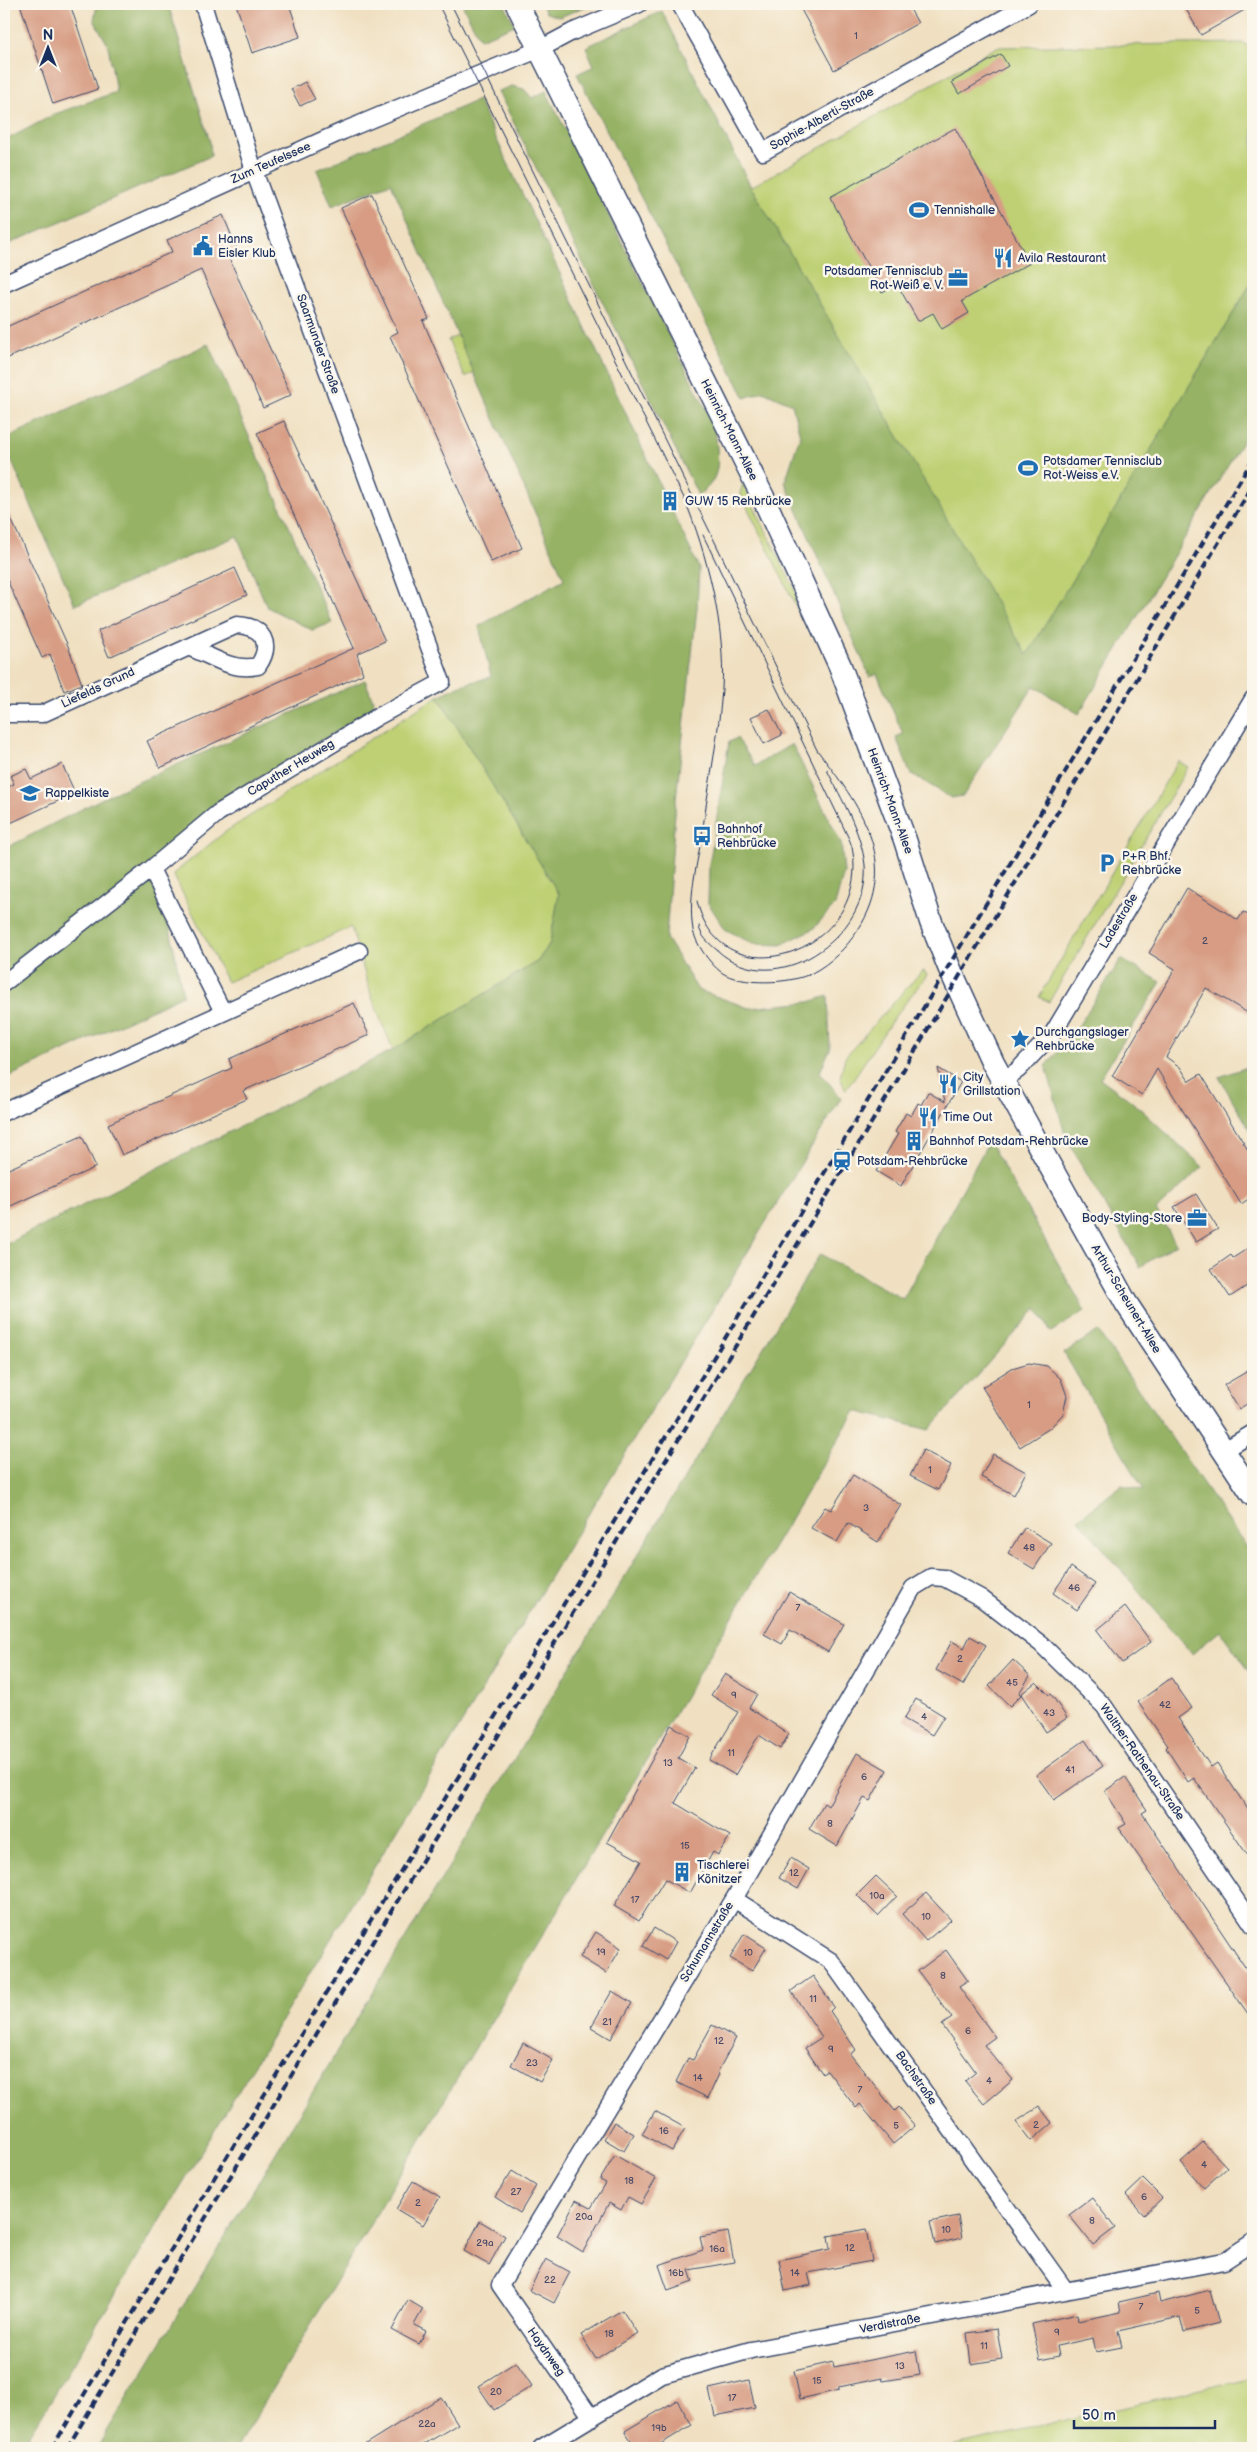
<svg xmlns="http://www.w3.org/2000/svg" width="1257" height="2452" viewBox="0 0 1257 2452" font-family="'Balsamiq Sans',sans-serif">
<rect width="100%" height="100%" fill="#fbf7ec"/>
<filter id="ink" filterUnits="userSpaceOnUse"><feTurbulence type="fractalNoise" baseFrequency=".02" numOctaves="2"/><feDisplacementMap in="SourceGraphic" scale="10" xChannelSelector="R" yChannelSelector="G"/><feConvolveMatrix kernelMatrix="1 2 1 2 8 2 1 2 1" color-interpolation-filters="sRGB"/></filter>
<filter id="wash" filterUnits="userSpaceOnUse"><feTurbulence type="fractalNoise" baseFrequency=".0096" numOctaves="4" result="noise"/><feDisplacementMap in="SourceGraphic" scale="20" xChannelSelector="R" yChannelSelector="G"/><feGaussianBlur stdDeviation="1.12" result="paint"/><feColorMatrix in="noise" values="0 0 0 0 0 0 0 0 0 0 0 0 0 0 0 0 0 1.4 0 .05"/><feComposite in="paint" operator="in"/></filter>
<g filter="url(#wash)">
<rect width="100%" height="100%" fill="#f0e0c1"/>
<path fill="#bed073" stroke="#6c8068" d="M1243 43 1253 49V280L1027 656 751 187 997 47Z
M471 330 488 366 465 377 448 340Z
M743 484 807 615 802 618 740 493Z
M438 696 559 894 550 943 538 961 393 1050 372 998 351 927 227 982 173 874 225 832Z
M1178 761 1188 767 1049 1002 1039 997Z
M924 971 927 975 893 1019 846 1090 840 1078 845 1057 920 973Z
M1253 2377V2448H949L956 2445Z"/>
<path fill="#96b265" stroke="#587062" d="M97 4H168L210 142 211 156 4 246V141L55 114 116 92 108 45 94 20Z
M462 4H504L515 25 480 39Z
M542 4H591L560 17 546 13Z
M662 11 751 187 1027 655 1253 280V424L1079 714 1034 686 963 796 951 798 910 773 896 737 903 734 877 674 870 677 785 482 800 436 792 404 763 391 745 398 577 74 594 66 586 47Z
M512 86 524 89 532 98 546 91 715 427C717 455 725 478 698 495L498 91Z
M478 100 699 568 697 608 676 799 666 938 698 990 749 1008 809 1002 828 996 830 1049 820 1072 841 1098 22 2448H4V1245L393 1050 538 961 550 943 559 894 438 696 461 685 491 677 479 626 564 579 391 183 332 206 317 170Z
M208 344 332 623 312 630 267 607 237 536 75 605 4 444V439Z
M365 680 376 708 238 790 156 856 183 995 4 1079V849L105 797Z
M737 738 755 766 792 744 841 843 844 872 835 905 813 929 781 945 753 944 725 929 708 903 709 866 729 742Z
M1121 959 1161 982 1100 1078 1135 1104 1203 1167 1156 1210 1176 1244 1140 1267 1066 1138 1046 1066 1077 1028Z
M1253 1065V1135L1219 1077Z
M989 1141 1085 1311 1051 1332 1037 1308 929 1430 855 1411 237 2448H97L820 1254 903 1299Z
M1098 1331 1253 1556V1676L1220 1631 1192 1654 1078 1519 1122 1485 1144 1490 1064 1353Z"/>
<g id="blocks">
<path fill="#d79c83" d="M20 4H70L98 89 53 104Z
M236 4H289L300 37 252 53Z
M798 4H907L918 23 834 70Z
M1183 4H1253V5L1201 35Z
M1001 54 1008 66 959 94 952 82Z
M305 82 315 99 300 106 291 89Z
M955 128 1030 263 962 301 969 313 942 329 933 313 918 321 897 284 882 292 830 197Z
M372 194 429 319 423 321 522 548 491 562 390 336 398 332 341 208Z
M223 215 239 254 229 258 291 395 263 408 201 270 4 360V328L172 252 167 240Z
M284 421 385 641 357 654 363 674 160 768 147 741 354 648 257 433Z
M4 503 68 646 82 684 64 691 50 654 42 658 4 573Z
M235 568 247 595 109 657 98 631Z
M769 709 782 735 764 744 751 717Z
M62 764 75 793 4 826V789L14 784 10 776 26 769 31 779Z
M1187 888 1238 920 1243 912 1253 918V1016L1206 988 1166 1057 1180 1067 1189 1081 1201 1074 1253 1158V1196L1241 1204 1157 1069 1142 1095 1112 1076 1175 969 1149 953Z
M354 1003 369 1035 243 1091 247 1099 122 1155 108 1124 232 1068 229 1059Z
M938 1068 961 1082 901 1186 876 1171 898 1134 895 1132 906 1113 911 1116 918 1103 921 1105 928 1092 945 1102Z
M82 1136 96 1167 4 1209V1171Z
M1196 1194 1218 1229 1196 1242 1174 1207Z
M1253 1245V1282L1230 1297 1211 1269 1231 1255 1233 1258Z
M1029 1363 1047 1366 1061 1379 1067 1396 1063 1414 1050 1428 1020 1447 982 1387 1012 1368Z
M1253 1368V1400L1239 1409 1224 1385Z
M923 1450 951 1465 938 1490 910 1476Z
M993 1454 1026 1472 1014 1495 981 1477Z
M853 1475 901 1505 878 1542 848 1523 837 1542 811 1528 825 1507 831 1510Z
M1025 1527 1051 1543 1034 1569 1008 1553Z
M1071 1567 1095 1584 1077 1610 1053 1593Z
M789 1592 844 1624 828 1652 790 1630 782 1644 764 1634Z
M1125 1607 1151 1642 1122 1663 1097 1630Z
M970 1636 986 1645 963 1685 936 1670 952 1641 964 1648Z
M1013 1660 1030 1676 1019 1693 1021 1695 1010 1706 989 1686Z
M725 1674 757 1694 749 1708 789 1734 780 1749 759 1735 735 1775 709 1760 738 1712 711 1695Z
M1171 1678 1192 1708 1178 1718 1211 1767 1217 1763 1253 1817V1863L1194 1778 1188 1782 1166 1748 1168 1746 1138 1702Z
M1036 1682 1049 1695 1051 1694 1067 1718 1046 1732 1021 1694Z
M916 1699 944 1716 932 1735 904 1719Z
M671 1725 690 1736 678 1758 695 1768 675 1803 730 1836 718 1855 713 1852 690 1893 665 1879 639 1921 614 1906 641 1861 607 1842Z
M1085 1740 1103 1766 1054 1800 1036 1775Z
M857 1753 887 1770 870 1801 864 1798 837 1846 809 1829 824 1803 828 1806Z
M1125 1777 1147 1810 1142 1813 1253 1979V2021L1119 1828 1126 1824 1105 1791Z
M791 1858 809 1869 798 1889 779 1878Z
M876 1876 897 1896 878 1916 857 1895Z
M926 1893 951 1920 926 1941 902 1914Z
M654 1928 676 1942 666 1960 643 1946Z
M596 1932 621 1948 606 1973 580 1957Z
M744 1934 766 1948 752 1971 730 1958Z
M946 1950 968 1981 959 1987 995 2037 984 2045 1013 2080 984 2104 965 2081 976 2072 942 2025 952 2018 918 1971Z
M813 1976 834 2007 830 2011 856 2050 850 2054 895 2111 899 2107 915 2126 893 2144 860 2104 856 2108 827 2070 822 2073 805 2048 822 2037 791 1991Z
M612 1991 632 2003 611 2039 591 2027Z
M712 2025 736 2038 717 2073 719 2074 708 2098 676 2082 688 2058 693 2060Z
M523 2043 553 2060 540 2082 511 2065Z
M1039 2106 1052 2123 1031 2141 1016 2122Z
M655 2111 685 2128 672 2151 642 2134Z
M614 2122 634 2134 624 2151 604 2139Z
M1203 2142 1227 2167 1204 2188 1181 2162Z
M615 2155 656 2179 641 2204 628 2197 621 2210 609 2203 583 2252 557 2236 576 2200 591 2208 606 2183 600 2180Z
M512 2171 536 2186 520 2213 495 2197Z
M1143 2179 1162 2198 1144 2215 1126 2195Z
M413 2181 440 2197 423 2225 396 2209Z
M1092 2198 1115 2228 1093 2245 1069 2215Z
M958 2216 962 2238 935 2244 930 2222Z
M480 2221 505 2236 489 2265 464 2251Z
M866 2229 872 2261 808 2273 811 2285 785 2291 779 2260 830 2249 828 2236Z
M728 2232 734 2262 689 2270 693 2282 668 2291 659 2265 703 2250 700 2237Z
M546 2259 570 2272 554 2303 529 2290Z
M1210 2290 1219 2323 1184 2332 1180 2317 1118 2331 1122 2347 1096 2352 1093 2338 1057 2346 1059 2356 1040 2360 1032 2324 1077 2314 1078 2321 1121 2312 1119 2302 1158 2293 1160 2303Z
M408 2300 423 2309 414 2325 426 2331 419 2344 392 2330Z
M622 2310 637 2333 596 2359 581 2335Z
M997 2329 1002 2359 971 2364 967 2333Z
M916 2351 920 2375 883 2381 882 2378 839 2387V2390L800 2399 794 2371 833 2362 834 2367Z
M516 2362 532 2386 494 2410 478 2386Z
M749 2380 755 2408 715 2416 709 2389Z
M441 2397 458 2424 418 2448H359Z
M677 2400 692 2425 654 2448H636L625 2431Z"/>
</g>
</g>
<g filter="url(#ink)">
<use href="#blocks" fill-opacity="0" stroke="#3b4a6d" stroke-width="1"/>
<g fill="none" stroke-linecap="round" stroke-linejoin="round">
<defs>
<path id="street" d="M680 4 763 152 1029 4
M4 284 343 131 540 49 572 32 639 4
M5 714H42L237 625C263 626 273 644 258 666 231 672 213 656 188 647
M151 869 223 1012
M4 983 151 869 218 813 377 717 442 682 254 171 203 4
M1002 1081 1018 1070 1053 1033 1253 699
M4 1112 359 951
M1223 1451 1253 1433
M734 1899 831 1961 1066 2291
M592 2418 500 2285 734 1899 913 1588 931 1577 944 1578 981 1598 1041 1644 1104 1706 1253 1925
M541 2448 662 2375 751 2350 1224 2261 1253 2242"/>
<path id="secondary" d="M517 4 763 497 840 666 905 840 931 922 949 967 993 1063 1126 1303 1253 1495"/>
</defs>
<use href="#street" stroke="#3b4a6d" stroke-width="19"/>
<use href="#secondary" stroke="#3b4a6d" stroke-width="25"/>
<use href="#street" stroke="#fff" stroke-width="16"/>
<use href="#secondary" stroke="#fff" stroke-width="22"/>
<path stroke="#1b2f5e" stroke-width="1" d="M438 4 684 498C707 553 726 628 722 689 719 732 710 777 704 820 700 856 687 893 693 930 695 943 710 964 721 972 740 986 792 984 812 973 831 963 846 948 858 930 902 862 859 804 817 750L451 4
M697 901C721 1005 873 951 852 847 850 840 846 833 843 826L703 535
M699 926C700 936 710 944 717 950 774 1003 871 937 865 865 861 831 842 800 827 770"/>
<path stroke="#1b2f5e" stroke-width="4" stroke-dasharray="8 4" stroke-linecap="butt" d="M52 2448 258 2105 673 1425 1253 459
M67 2448 294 2071 898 1079 1253 485"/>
</g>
</g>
<defs>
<symbol id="stadium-bare" viewBox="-9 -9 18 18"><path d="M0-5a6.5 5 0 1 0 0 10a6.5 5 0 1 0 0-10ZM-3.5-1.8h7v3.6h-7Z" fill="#1f6fb2" stroke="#fbf7ec" stroke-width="2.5" paint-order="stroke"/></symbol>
<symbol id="civic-bare" viewBox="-9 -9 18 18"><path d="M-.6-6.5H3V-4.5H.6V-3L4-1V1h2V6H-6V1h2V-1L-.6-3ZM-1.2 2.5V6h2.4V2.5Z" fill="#1f6fb2" stroke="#fbf7ec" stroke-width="2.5" paint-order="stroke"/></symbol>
<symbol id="restaurant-bare" viewBox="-9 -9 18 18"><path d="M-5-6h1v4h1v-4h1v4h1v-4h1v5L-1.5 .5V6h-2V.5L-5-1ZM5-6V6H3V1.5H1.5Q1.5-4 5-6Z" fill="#1f6fb2" stroke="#fbf7ec" stroke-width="2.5" paint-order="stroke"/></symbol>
<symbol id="office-bare" viewBox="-9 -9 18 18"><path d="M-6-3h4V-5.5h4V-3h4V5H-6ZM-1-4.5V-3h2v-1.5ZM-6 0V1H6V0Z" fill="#1f6fb2" stroke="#fbf7ec" stroke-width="2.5" paint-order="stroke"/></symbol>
<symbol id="building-bare" viewBox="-9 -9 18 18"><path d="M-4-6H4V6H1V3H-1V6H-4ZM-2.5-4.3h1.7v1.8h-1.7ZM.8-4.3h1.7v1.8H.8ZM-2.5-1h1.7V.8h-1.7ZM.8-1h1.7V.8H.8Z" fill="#1f6fb2" stroke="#fbf7ec" stroke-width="2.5" paint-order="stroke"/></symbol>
<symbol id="school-bare" viewBox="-9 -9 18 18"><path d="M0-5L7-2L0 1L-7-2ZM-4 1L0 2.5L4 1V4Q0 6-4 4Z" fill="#1f6fb2" stroke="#fbf7ec" stroke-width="2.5" paint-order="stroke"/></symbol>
<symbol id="bus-bare" viewBox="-9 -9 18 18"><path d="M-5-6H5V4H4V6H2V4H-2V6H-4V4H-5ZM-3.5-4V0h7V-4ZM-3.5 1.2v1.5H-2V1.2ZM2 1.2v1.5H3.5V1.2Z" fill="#1f6fb2" stroke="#fbf7ec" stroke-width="2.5" paint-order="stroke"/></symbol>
<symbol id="parking-bare" viewBox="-9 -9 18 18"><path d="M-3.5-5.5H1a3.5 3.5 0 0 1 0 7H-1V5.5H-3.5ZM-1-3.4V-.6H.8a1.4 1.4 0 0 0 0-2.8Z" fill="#1f6fb2" stroke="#fbf7ec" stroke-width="2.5" paint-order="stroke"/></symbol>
<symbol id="sight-bare" viewBox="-9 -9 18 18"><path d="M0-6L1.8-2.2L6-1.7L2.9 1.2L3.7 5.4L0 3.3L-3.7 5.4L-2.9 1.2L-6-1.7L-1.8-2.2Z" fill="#1f6fb2" stroke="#fbf7ec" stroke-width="2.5" paint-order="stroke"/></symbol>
<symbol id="station-bare" viewBox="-9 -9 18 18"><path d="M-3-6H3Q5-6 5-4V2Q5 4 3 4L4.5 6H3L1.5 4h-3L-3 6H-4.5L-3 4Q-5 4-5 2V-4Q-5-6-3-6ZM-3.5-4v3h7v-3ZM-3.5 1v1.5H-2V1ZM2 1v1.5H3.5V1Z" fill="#1f6fb2" stroke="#fbf7ec" stroke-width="2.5" paint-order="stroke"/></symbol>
</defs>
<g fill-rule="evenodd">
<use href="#stadium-bare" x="905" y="196" width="28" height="28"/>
<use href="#civic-bare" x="189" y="232" width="28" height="28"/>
<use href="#restaurant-bare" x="989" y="244" width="28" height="28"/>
<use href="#office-bare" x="944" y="264" width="28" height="28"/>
<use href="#stadium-bare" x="1014" y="454" width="28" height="28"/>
<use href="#building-bare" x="656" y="487" width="28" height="28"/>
<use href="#school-bare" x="16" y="779" width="28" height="28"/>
<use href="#bus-bare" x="688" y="822" width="28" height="28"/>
<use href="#parking-bare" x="1093" y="849" width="28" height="28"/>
<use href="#sight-bare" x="1006" y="1025" width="28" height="28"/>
<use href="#restaurant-bare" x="934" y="1070" width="28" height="28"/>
<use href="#restaurant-bare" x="914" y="1103" width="28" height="28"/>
<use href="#building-bare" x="900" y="1127" width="28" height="28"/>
<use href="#station-bare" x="828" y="1147" width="28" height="28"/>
<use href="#office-bare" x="1183" y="1204" width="28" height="28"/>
<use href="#building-bare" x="668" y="1858" width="28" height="28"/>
</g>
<g text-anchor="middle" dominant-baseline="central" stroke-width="5" stroke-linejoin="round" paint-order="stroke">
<g font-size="10" fill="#4a4a67">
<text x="856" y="36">1</text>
<text x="1205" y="941">2</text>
<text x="1029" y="1405">1</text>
<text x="930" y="1470">1</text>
<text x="866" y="1508">3</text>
<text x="1029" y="1548">48</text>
<text x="1074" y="1588">46</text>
<text x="798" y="1608">7</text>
<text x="960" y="1659">2</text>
<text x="1012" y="1683">45</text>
<text x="734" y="1695">9</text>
<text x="1165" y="1705">42</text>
<text x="1049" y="1713">43</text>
<text x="924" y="1717">4</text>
<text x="731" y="1753">11</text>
<text x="668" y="1763">13</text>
<text x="1070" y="1770">41</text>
<text x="864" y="1777">6</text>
<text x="830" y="1824">8</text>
<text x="685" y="1846">15</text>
<text x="794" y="1873">12</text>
<text x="877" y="1896">10a</text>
<text x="635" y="1900">17</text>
<text x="926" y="1917">10</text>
<text x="601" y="1952">19</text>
<text x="748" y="1953">10</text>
<text x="943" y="1976">8</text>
<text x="813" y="1999">11</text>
<text x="607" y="2022">21</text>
<text x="968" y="2031">6</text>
<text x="719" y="2041">12</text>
<text x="831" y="2049">9</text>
<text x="532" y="2063">23</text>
<text x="698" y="2078">14</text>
<text x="989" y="2081">4</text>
<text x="860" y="2090">7</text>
<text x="1036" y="2125">2</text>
<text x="896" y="2126">5</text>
<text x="664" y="2131">16</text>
<text x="1204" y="2165">4</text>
<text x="629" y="2181">18</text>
<text x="516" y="2192">27</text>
<text x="1144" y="2197">6</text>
<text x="418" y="2203">2</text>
<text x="584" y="2217">20a</text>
<text x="1092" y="2221">8</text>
<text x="946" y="2230">10</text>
<text x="485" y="2243">29a</text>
<text x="850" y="2248">12</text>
<text x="717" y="2249">16a</text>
<text x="676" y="2273">16b</text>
<text x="795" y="2273">14</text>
<text x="550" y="2280">22</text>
<text x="1141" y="2307">7</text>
<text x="1197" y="2311">5</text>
<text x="1057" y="2332">9</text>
<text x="609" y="2334">18</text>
<text x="984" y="2346">11</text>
<text x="900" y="2366">13</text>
<text x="817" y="2381">15</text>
<text x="496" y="2392">20</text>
<text x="732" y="2398">17</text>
<text x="427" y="2424">22a</text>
<text x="659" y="2428">19b</text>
</g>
<g font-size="12" fill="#1b2f5e" stroke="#fbf7ec">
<text transform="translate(822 119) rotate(-29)">Sophie-Alberti-Straße</text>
<text transform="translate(271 163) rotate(-24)">Zum Teufelssee</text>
<text transform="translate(318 344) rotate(70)">Saarmunder Straße</text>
<text transform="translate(729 430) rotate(63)">Heinrich-Mann-Allee</text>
<text transform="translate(98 688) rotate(-25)">Liefelds Grund</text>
<text transform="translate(291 768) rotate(-31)">Caputher Heuweg</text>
<text transform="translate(890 801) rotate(70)">Heinrich-Mann-Allee</text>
<text transform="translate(1119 921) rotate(-59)">Ladestraße</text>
<text transform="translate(1126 1299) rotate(59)">Arthur-Scheunert-Allee</text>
<text transform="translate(1142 1762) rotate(55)">Walther-Rathenau-Straße</text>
<text transform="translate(707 1942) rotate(-59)">Schumannstraße</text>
<text transform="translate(916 2078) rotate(55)">Bachstraße</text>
<text transform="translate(890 2324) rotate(-11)">Verdistraße</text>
<text transform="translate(546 2352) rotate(55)">Haydnweg</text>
</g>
<g font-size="12" fill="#1b2f5e" stroke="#fbf7ec" text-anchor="start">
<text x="934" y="210">Tennishalle</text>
<text x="218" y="239">Hanns<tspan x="218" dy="14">Eisler Klub</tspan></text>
<text x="1018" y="258">Avila Restaurant</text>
<text x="943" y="271" text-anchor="end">Potsdamer Tennisclub<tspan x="943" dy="14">Rot-Weiß e. V.</tspan></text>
<text x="1043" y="461">Potsdamer Tennisclub<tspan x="1043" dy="14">Rot-Weiss e.V.</tspan></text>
<text x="685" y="501">GUW 15 Rehbrücke</text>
<text x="45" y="793">Rappelkiste</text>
<text x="717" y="829">Bahnhof<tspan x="717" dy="14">Rehbrücke</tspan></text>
<text x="1122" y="856">P+R Bhf.<tspan x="1122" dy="14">Rehbrücke</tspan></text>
<text x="1035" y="1032">Durchgangslager<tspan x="1035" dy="14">Rehbrücke</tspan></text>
<text x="963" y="1077">City<tspan x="963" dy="14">Grillstation</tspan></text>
<text x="943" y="1117">Time Out</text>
<text x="929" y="1141">Bahnhof Potsdam-Rehbrücke</text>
<text x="857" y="1161">Potsdam-Rehbrücke</text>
<text x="1182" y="1218" text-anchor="end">Body-Styling-Store</text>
<text x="697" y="1865">Tischlerei<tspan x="697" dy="14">Könitzer</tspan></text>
</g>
</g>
<rect width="1257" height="2452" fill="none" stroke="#fbf7ec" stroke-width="20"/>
<g transform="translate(48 48)" stroke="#fbf7ec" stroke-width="4" paint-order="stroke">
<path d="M0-4L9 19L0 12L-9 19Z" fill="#1b2f5e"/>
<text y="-8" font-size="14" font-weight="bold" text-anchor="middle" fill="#1b2f5e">N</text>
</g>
<path d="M1074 2420v8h141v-8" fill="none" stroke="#1b2f5e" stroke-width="2.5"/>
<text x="1082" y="2420" font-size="15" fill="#1b2f5e" stroke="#fbf7ec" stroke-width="4" paint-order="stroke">50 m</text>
</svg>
